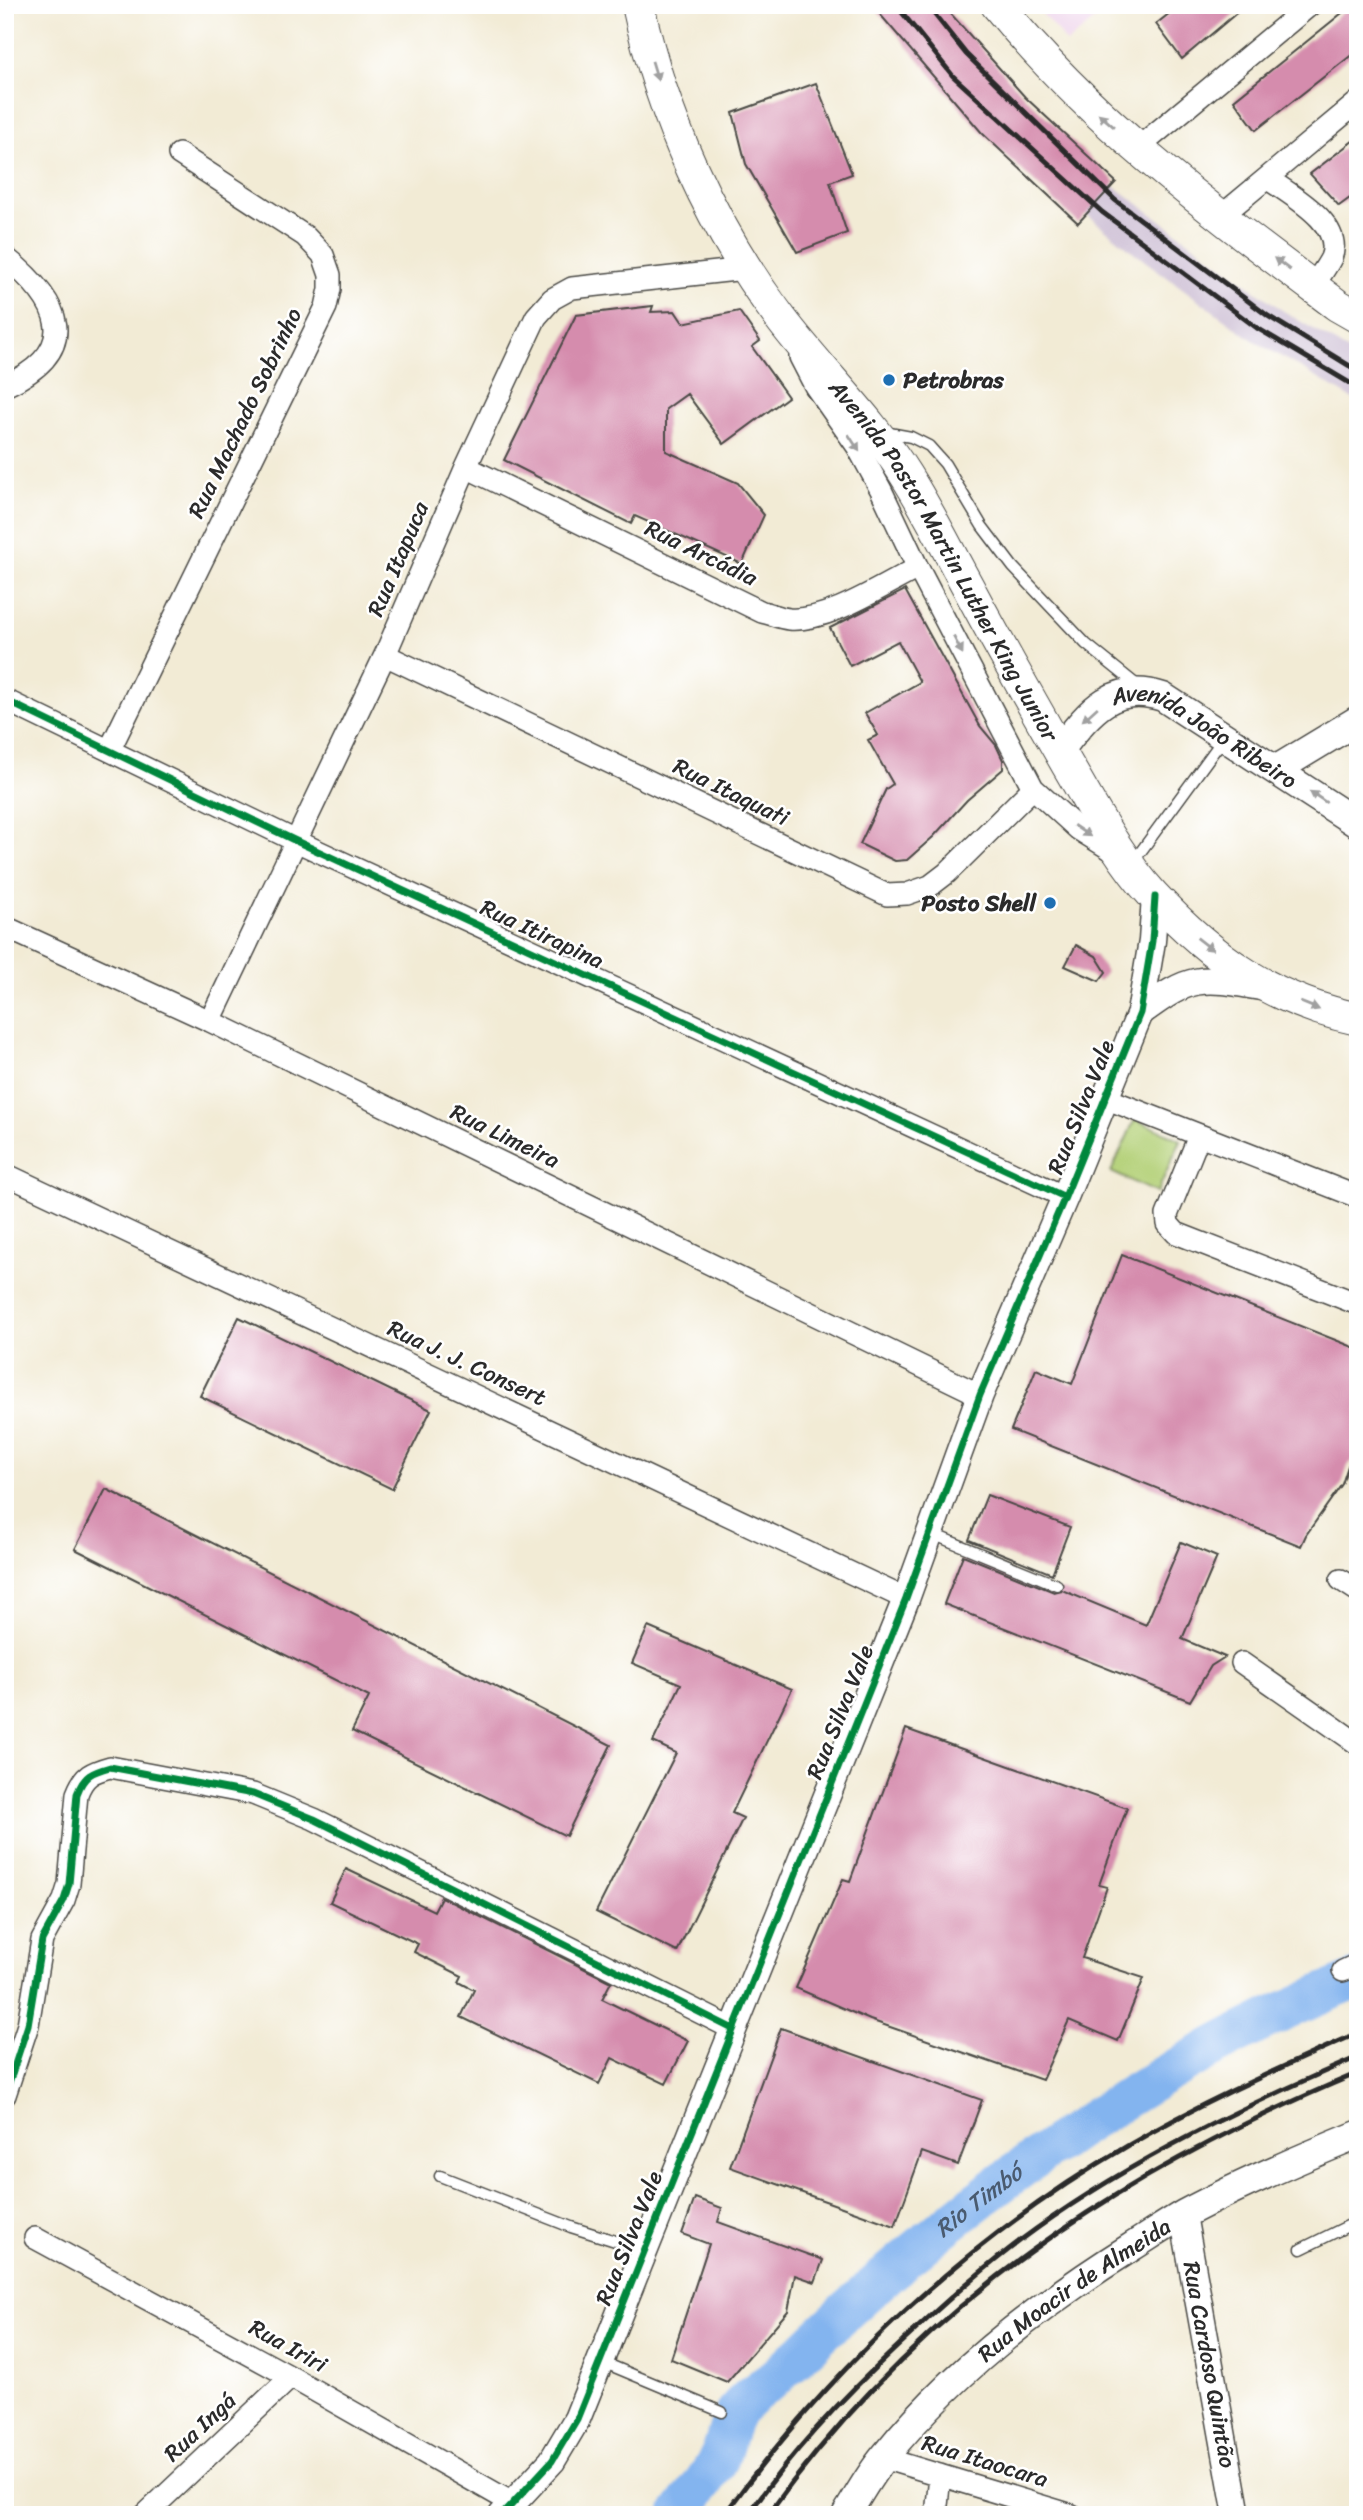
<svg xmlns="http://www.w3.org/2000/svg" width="1363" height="2520" viewBox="0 0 1363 2520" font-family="Sriracha,sans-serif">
<rect width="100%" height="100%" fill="#fff"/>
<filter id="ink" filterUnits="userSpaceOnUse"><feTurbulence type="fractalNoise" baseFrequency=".0143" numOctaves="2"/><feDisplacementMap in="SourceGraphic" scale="14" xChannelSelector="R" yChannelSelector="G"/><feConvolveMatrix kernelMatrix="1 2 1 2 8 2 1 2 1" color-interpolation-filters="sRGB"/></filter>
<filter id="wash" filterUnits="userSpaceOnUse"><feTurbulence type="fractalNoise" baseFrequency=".00686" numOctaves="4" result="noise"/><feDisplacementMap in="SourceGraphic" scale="28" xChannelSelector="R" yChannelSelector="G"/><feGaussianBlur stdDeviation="1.57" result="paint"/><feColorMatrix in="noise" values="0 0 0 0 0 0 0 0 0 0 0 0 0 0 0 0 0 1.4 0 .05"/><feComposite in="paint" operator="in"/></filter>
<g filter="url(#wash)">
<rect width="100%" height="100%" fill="#f2ebd5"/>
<path fill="#edd0e9" d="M1035 5H1112L1067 43Z"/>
<path fill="#ccbed4" d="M1113 185 1282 310 1358 357V402L1253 340 1145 261 1086 214Z"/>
<path fill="#b3d077" stroke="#6f7e51" stroke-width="2" d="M1135 1119 1181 1140 1157 1193 1111 1172Z"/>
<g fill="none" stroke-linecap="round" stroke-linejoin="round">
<path stroke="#83b4ef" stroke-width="40" id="s1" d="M679 2515C694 2495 711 2475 721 2453 727 2438 728 2423 738 2409 747 2397 763 2388 774 2378 789 2366 803 2352 817 2338 971 2192 1160 2059 1358 1979"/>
</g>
<g id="blocks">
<path fill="#d58cad" d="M872 5H943L1025 97 1116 182 1078 223 982 133Z
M1180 5H1246L1182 59 1156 24Z
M1352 5H1358V50L1256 130 1234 100Z
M816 83 852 174 830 182 847 233 797 252 746 164 733 113Z
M1358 137V192L1339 206 1310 174Z
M653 306 651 312 675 311 683 323 739 311 760 341 752 347 788 397 724 444 687 394 666 409V451L738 483 764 515 742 564 635 516 631 524 504 460 576 315Z
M905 590 980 726 996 745 1003 760V769L967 800 933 837 907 860 895 861 860 844 886 789 893 784 868 740 878 735 865 713 920 682 898 641 850 666 830 628Z
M1076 945 1096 956 1106 972 1099 981 1065 966Z
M1122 1255 1358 1349V1452L1348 1466 1342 1484 1306 1535 1301 1546 1011 1430 1036 1369 1072 1384Z
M239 1317 431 1410 392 1489 200 1396Z
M106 1489 611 1745 566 1836 352 1731 369 1697 75 1549Z
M987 1495 1070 1527 1052 1574 969 1540Z
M1181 1542 1217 1557 1182 1639 1225 1657 1211 1666 1190 1701 944 1604 963 1555 1054 1592 1062 1590 1146 1625Z
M648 1627 792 1689 732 1813 743 1818 677 1952 596 1912 676 1753 653 1742 681 1684 632 1663Z
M906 1729 1127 1808 1099 1885 1107 1887 1082 1958 1144 1978 1118 2041 1069 2020 1042 2080 870 2020 796 1988 843 1879 850 1881Z
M346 1869 434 1911 441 1897 611 1982 602 1999 688 2041 666 2084 612 2058 599 2084 461 2017 474 1990 459 1982 462 1976 414 1952 418 1944 330 1902Z
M781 2028 982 2100 958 2165 922 2152 895 2226 730 2167Z
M695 2198 722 2208 718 2222 823 2260 815 2282 795 2275 788 2311 727 2382 671 2359 709 2244 682 2234Z"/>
</g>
</g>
<g filter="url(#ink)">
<use href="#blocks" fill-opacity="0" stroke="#494844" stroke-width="2"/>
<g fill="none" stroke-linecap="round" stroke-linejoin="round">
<defs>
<path id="service" d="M884 432 911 437 929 446 945 464 982 526 1013 567 1086 644 1138 686
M1131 865 1223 739
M930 1533 1057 1585
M440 2176 571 2227 644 2250
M1301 2249 1358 2221
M600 2361 722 2412"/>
<path id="minor" d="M1138 148 1310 5
M1267 178C1290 195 1345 223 1331 258 1326 268 1318 278 1313 287
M1220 217 1358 102
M5 257C61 302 84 349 5 386
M800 357 815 386 857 446 881 490 918 568 1033 788 1078 829 1115 852
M466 467 762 612C771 614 780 618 789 619 829 622 883 585 918 568
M385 655 887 895 907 894 930 886 947 873 1033 788
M5 700 296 841 1065 1197
M110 749 326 307 330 289V275L323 255 305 236 179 154
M5 927 210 1021 980 1395
M210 1021 385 655 466 467 536 317 552 299 572 288 745 269
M1105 1098 1358 1197
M1199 1136 1167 1215 1168 1224 1176 1233 1358 1304
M5 1174 906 1599
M1341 1580 1358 1591
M1242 1663 1358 1744
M1343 1971 1358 1964
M5 2095 28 2025 42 1940 64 1900 69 1884 77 1794C84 1775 92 1772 110 1767L253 1794 314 1819 733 2029
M35 2238 291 2377 514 2504
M883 2458 1072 2515
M145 2515 291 2377
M936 2515 940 2475"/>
<g id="tertiary">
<path d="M1140 1013C1191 975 1200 976 1261 987"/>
<path id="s2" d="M1183 2215 1237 2515"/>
<path d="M502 2515 552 2461 577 2419 906 1599 980 1395 1065 1197 1140 1013 1152 941 1155 897"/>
</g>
<g id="secondary">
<path id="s3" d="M1059 751C1088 714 1111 680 1163 697L1358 824"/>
<path d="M1277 769 1358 720"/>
<path id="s4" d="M846 2515C858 2496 869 2475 884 2457 951 2373 1039 2305 1130 2248 1148 2237 1165 2225 1184 2214 1240 2184 1299 2159 1358 2135"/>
</g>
<g id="primary">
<path id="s5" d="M638 5C662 117 712 228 781 319 821 372 870 418 905 474 928 510 947 549 968 587 1000 647 1034 707 1068 766 1094 810 1118 857 1153 895 1212 958 1272 1001 1358 1019"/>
<path d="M997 5C1093 124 1216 214 1337 305L1358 317"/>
</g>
</defs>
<use href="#service" stroke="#494844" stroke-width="13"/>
<use href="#minor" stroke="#494844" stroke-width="24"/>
<use href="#tertiary" stroke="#494844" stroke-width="29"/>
<use href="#secondary" stroke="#494844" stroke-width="31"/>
<use href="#primary" stroke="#494844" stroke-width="34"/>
<use href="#service" stroke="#fff" stroke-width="10"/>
<use href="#minor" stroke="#fff" stroke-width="21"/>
<use href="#tertiary" stroke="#fff" stroke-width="26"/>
<use href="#secondary" stroke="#fff" stroke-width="28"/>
<use href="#primary" stroke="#fff" stroke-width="32"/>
<path stroke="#2b2b2b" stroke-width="5" d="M896 5 953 76 1102 212 1257 328 1358 388
M927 5 966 54 1115 200 1268 316 1358 371
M724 2515C832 2366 969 2238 1129 2145 1202 2102 1280 2068 1358 2033
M748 2515C790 2453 844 2396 899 2345 943 2304 987 2264 1036 2229 1135 2158 1246 2105 1358 2057
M768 2515C920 2303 1120 2172 1358 2073"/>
<defs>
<path id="cycleway" d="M5 700 296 841 1065 1197
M5 2095 28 2025 42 1940 64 1900 69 1884 77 1794C84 1775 92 1772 110 1767L253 1794 314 1819 733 2029
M502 2515 552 2461 577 2419 906 1599 980 1395 1065 1197 1140 1013 1152 941 1155 897"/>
</defs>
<use href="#cycleway" stroke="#fff" stroke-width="11"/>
<use href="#cycleway" stroke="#00873e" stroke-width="7"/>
</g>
<defs><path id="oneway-solid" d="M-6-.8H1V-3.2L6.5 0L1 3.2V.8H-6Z" transform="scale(1.75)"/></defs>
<g fill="#a0a0a0">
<use href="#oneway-solid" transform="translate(655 71) rotate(73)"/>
<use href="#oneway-solid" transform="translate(1106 120) rotate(-139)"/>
<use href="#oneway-solid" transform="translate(1282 264) rotate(-143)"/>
<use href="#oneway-solid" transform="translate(854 443) rotate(57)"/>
<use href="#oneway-solid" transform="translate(958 645) rotate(62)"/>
<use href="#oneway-solid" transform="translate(1090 714) rotate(138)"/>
<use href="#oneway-solid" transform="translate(1318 797) rotate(-146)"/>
<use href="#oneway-solid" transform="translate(1082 831) rotate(34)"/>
<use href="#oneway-solid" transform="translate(1205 944) rotate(38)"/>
<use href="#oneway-solid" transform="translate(1310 1006) rotate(22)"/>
</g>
</g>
<g fill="#1f6fb2" stroke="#fff" stroke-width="2.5">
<circle cx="889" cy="380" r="7"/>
<circle cx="1050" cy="903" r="7"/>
</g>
<g text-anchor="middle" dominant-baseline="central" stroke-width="5" stroke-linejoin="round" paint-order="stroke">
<g font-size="23" font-weight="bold" fill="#2b2b2b" stroke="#fff" text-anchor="start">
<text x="903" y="380">Petrobras</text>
<text x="1036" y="903" text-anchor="end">Posto Shell</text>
</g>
<g font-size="23" fill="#2b2b2b" stroke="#fff">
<text transform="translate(245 413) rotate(-64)">Rua Machado Sobrinho</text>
<text transform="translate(701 553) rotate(26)">Rua Arcádia</text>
<text transform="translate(398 559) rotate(-67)">Rua Itapuca</text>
<text stroke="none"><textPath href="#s5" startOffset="640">Avenida Pastor Martin Luther King Junior</textPath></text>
<text stroke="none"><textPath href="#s3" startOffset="180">Avenida João Ribeiro</textPath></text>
<text transform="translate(731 792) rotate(26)">Rua Itaquati</text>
<text transform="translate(542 934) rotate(25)">Rua Itirapina</text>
<text transform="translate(1081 1107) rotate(-68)">Rua Silva Vale</text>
<text transform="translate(505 1136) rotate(26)">Rua Limeira</text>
<text transform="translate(467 1363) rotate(25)">Rua J. J. Consert</text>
<text transform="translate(840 1712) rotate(-68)">Rua Silva Vale</text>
<text transform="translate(629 2238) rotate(-68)">Rua Silva Vale</text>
<text stroke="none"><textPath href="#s4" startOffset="324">Rua Moacir de Almeida</textPath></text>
<text transform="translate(288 2346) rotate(29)">Rua Iriri</text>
<text stroke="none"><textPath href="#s2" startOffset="152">Rua Cardoso Quintão</textPath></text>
<text transform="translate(200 2427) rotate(-43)">Rua Ingá</text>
<text transform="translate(985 2461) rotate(17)">Rua Itaocara</text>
</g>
<g font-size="24" font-style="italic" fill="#4a5b70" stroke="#fff">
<text stroke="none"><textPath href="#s1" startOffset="441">Rio Timbó</textPath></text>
</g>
</g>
<rect width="1363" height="2520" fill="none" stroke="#fff" stroke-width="28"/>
</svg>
